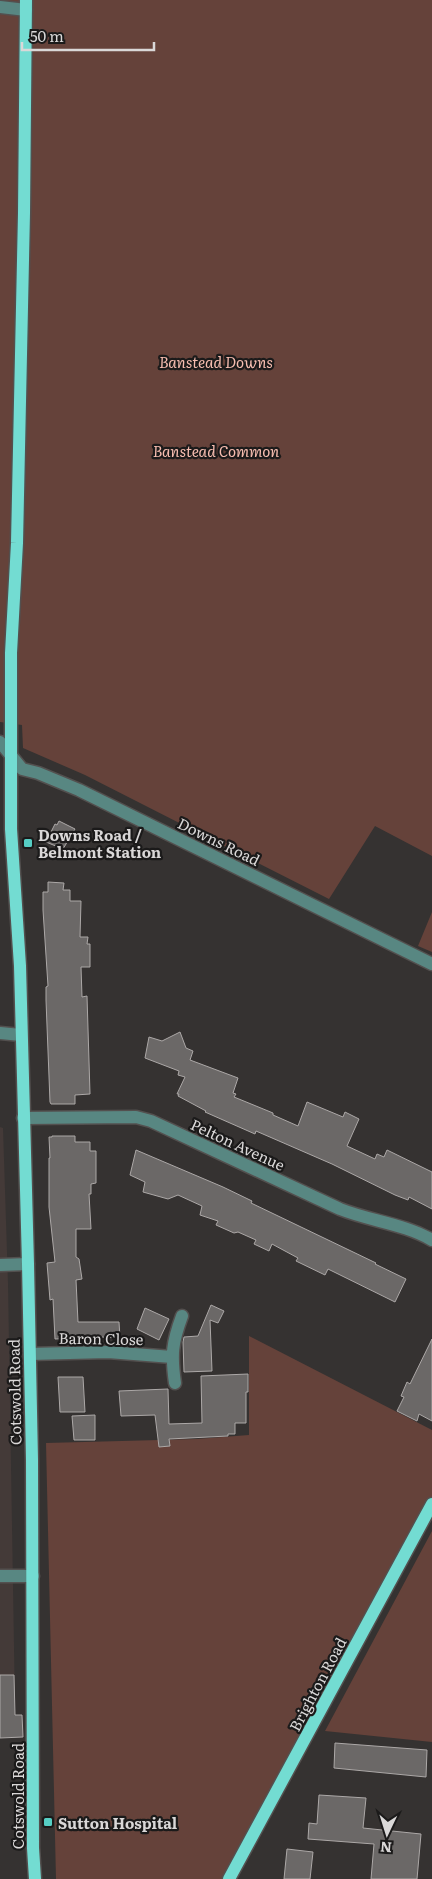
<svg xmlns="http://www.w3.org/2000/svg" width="432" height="1879" viewBox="0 0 432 1879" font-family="Literata,serif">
<rect width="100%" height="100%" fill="#353231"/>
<path fill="#443a38" d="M0 1127 3 1128 8 1283 15 1707H0Z"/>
<path fill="#65423a" d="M0 0H432V856L375 826 329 899 85 775 23 748 22 725 0 722Z
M432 912V952L418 946Z
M249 1336 432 1430V1504L229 1879H56L46 1443 197 1439 249 1435Z
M432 1531V1742L325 1731Z"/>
<path fill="#6b6867" stroke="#aca8a7" d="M59 821 75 829 63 849 46 842 55 824 57 825Z
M48 882 64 883 63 890H70V901H81L80 937H88L87 944H90V967H81L82 997 87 996 90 1094 75 1095V1104H51L50 1102 46 1000V987L48 986 43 910V892H48Z
M180 1032 186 1048 193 1051 190 1060 238 1078 233 1093 236 1094 234 1097 273 1113V1115L298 1126 307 1102 343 1117 345 1112 359 1119 347 1146 375 1159 377 1154 384 1157 387 1150 432 1172V1209L409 1197 408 1200 395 1195 332 1164 256 1131 255 1134 205 1112 206 1111 178 1096 179 1094H177L185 1077 178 1075 179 1071 145 1058 149 1037 162 1041Z
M52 1136H75V1142H90V1151H96V1183L91 1184V1194H89L91 1229H76V1257L79 1259 82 1279 76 1280 78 1322H119L120 1338 79 1336V1338L55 1339 53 1299 50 1300 47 1263 55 1262 49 1207V1158H50L49 1137H52Z
M136 1150 223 1187 252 1201 251 1203 376 1263 375 1264 406 1279 395 1302 328 1269 325 1275 296 1261 298 1258 272 1244 269 1251 254 1244 256 1240 238 1232 234 1233 216 1225 218 1221 200 1215 202 1206 178 1195 168 1199 143 1192 145 1182 130 1175Z
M211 1305 224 1311 218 1323 210 1320 212 1371 184 1372 183 1342 184 1337 198 1336Z
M145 1308 169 1319 159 1340 137 1329Z
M432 1339V1421L419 1414 417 1421 397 1411 404 1397 401 1396 407 1382 410 1384Z
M248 1374V1392H246V1423H235V1434H228V1436L169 1439 170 1446 159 1447 155 1415 121 1416 119 1391 168 1389 169 1424 202 1423 201 1376Z
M58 1377H83L85 1412H60Z
M95 1415V1440H74L72 1416Z
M0 1675H14L15 1715H22L23 1737 0 1738Z
M335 1743 427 1750 426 1777 334 1768Z
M319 1795 366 1798 363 1828 421 1834 417 1879H371L374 1844 308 1839 309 1823 317 1824Z
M287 1849 313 1852 310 1879H284Z"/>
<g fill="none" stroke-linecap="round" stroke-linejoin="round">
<defs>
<path id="minor" d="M0 7 26 10
M0 742 22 769 38 773 79 790 432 964
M0 1033 21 1035
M23 1118 136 1117 151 1121 340 1209C370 1221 405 1224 432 1240
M0 1265 28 1264
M30 1354 108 1352 172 1357
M175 1383C171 1355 172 1343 182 1316
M0 1576H33"/>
<path id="major" d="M26 0 24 213 17 543 11 653V829L20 966 28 1264 32 1460 33 1848 35 1879
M229 1879 432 1504"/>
</defs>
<use href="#minor" stroke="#53504f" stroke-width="15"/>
<use href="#major" stroke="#53504f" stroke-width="15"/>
<use href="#minor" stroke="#588782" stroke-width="12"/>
<use href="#major" stroke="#73dcd2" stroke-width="12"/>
</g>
<g fill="#56cec4" stroke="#1b1a1a" stroke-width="2">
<rect x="23" y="838" width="10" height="10" rx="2.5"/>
<rect x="43" y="1817" width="10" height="10" rx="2.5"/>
</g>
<g text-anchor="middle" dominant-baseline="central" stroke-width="4.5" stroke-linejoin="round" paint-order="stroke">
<g font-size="15" font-style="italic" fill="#f7bdb0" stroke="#1b1a1a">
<text x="216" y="361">Banstead Downs</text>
<text x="216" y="450">Banstead Common</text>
</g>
<g font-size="15" font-weight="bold" fill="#dad8d8" stroke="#1b1a1a" text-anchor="start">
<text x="38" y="834">Downs Road /<tspan x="38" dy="17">Belmont Station</tspan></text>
<text x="58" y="1822">Sutton Hospital</text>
</g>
<g font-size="15" fill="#dad8d8" stroke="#1b1a1a">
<text transform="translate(219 841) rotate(26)">Downs Road</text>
<text transform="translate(238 1144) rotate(25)">Pelton Avenue</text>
<text transform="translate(101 1338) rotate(1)">Baron Close</text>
<text transform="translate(14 1392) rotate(-91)">Cotswold Road</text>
<text transform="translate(317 1684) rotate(-62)">Brighton Road</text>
<text transform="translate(17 1796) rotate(-90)">Cotswold Road</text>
</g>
</g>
<g transform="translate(387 1834) rotate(184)" stroke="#1b1a1a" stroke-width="4" paint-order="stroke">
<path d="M0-4L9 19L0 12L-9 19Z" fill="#dad8d8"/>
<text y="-8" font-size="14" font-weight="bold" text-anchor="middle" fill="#dad8d8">N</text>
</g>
<path d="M22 42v8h132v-8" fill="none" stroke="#dad8d8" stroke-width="2.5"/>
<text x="30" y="42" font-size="15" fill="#dad8d8" stroke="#1b1a1a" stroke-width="4" paint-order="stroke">50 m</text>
</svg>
